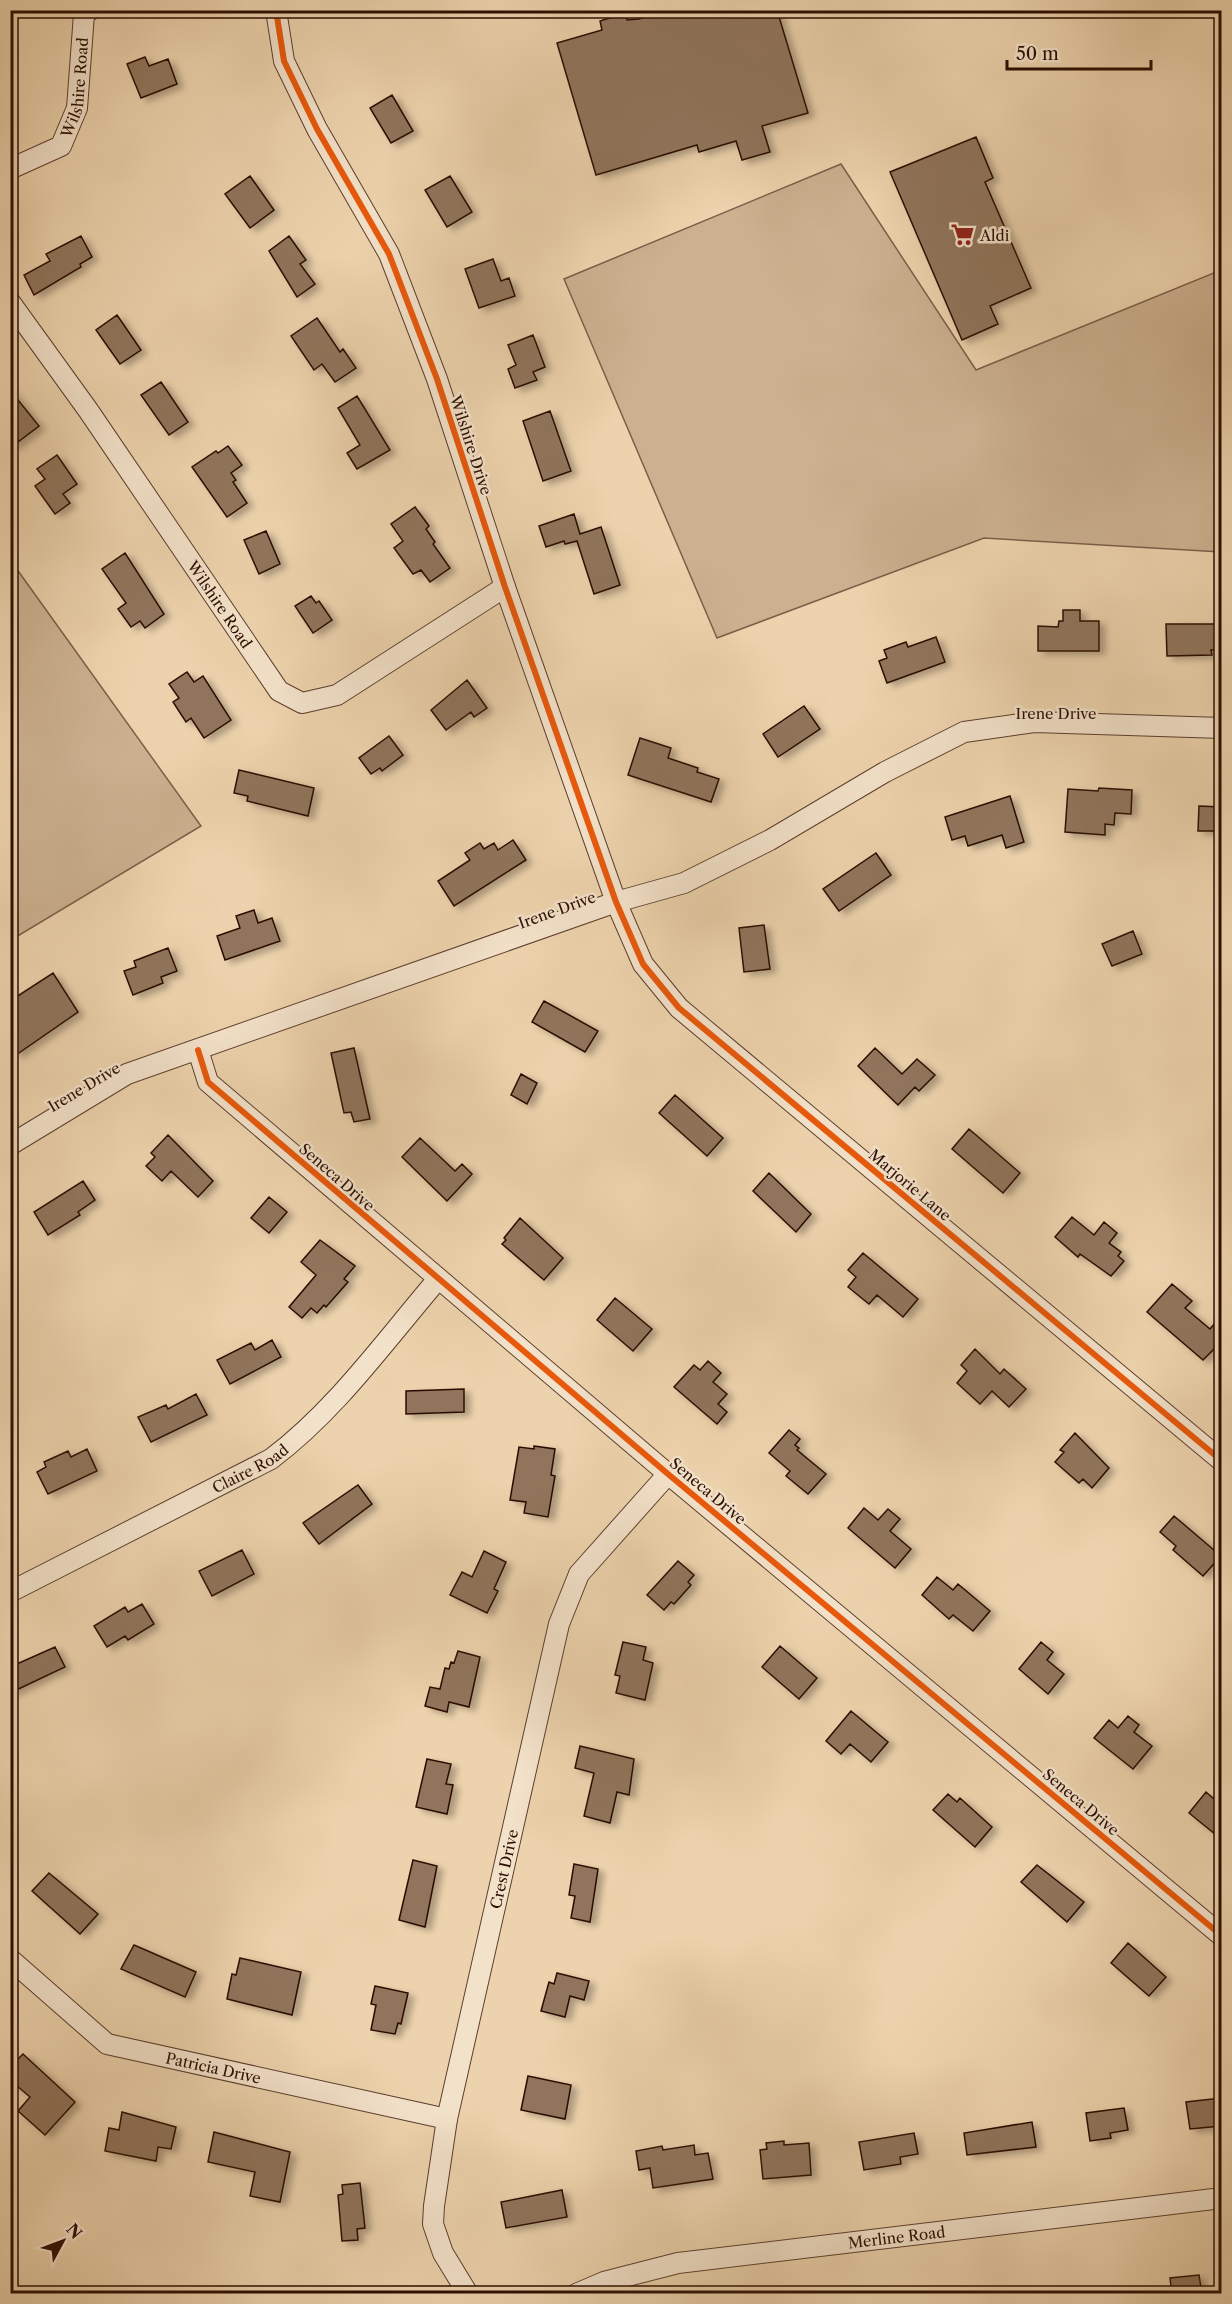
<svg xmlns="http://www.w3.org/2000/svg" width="1232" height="2304" viewBox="0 0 1232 2304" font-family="'Libre Caslon Text',serif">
<defs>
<filter id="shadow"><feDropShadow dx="6" dy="3.5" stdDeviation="3" flood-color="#0004"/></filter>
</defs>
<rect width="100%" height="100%" fill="#edd3ad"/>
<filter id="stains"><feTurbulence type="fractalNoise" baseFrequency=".00333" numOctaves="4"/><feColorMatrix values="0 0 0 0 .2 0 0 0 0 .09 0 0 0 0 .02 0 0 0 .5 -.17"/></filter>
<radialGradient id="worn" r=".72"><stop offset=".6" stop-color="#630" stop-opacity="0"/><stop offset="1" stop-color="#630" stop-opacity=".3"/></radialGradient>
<path fill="#ccb190" stroke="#7c5f49" stroke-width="1.5" d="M841 164 976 370 1221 270V552L984 538 717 638 564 279Z
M11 561 201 826 11 940H10Z"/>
<path fill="#90745b" stroke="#2b0d02" stroke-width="1.5" filter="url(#shadow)" d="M666 10H777L808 113 762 126 770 152 742 160 736 141 699 152 697 145 596 175 557 43 602 30 600 21 625 13 627 20 639 19Z
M145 57 149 66 168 59 177 84 141 98 127 64Z
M392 95 413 131 391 143 370 108Z
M976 137 993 178 985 182 1031 288 990 306 998 324 962 340 890 172Z
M250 176 274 210 250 228 225 194Z
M450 176 472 212 447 227 425 190Z
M81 236 92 257 80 264 81 267 34 295 24 275 50 261 46 254Z
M289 236 306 260 300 264 315 284 297 297 269 251Z
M493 259 501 281 509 278 515 296 479 308 465 269Z
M117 315 141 350 120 364 96 330Z
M317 318 340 352 343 349 356 368 335 382 322 364 314 370 291 336Z
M533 335 545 367 533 372 537 380 515 388 508 369 516 365 508 345Z
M161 382 188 422 169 435 141 395Z
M10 390 39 426 10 448Z
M357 396 390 450 357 469 347 453 360 445 338 408Z
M550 411 571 471 543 481 523 421Z
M228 446 242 465 231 473 236 480 233 482 247 503 227 517 192 467 216 451 218 453Z
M57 455 77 484 63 494 70 503 55 514 35 486 45 479 37 469Z
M415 507 429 526 426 529 435 542 433 544 450 568 430 582 421 570 413 574 394 548 403 541 391 524Z
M574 514 580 534 601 527 620 585 594 594 577 541 565 544 564 541 546 547 539 526Z
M266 531 280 564 259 574 244 540Z
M125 553 164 614 145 628 140 621 131 627 118 609 126 603 102 569Z
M311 596 316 603 319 601 332 620 313 633 295 606Z
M1063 610H1080V621H1099V651H1038V626L1058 627 1059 621H1063Z
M1166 624H1221V650H1211L1212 655 1167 656Z
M936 637 945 662 887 683 879 661 887 658 884 650 906 642 908 647Z
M187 672 194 682 203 676 231 720 204 738 191 718 186 722 173 702 179 698 169 684Z
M467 680 487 708 474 717 471 712 446 730 431 710Z
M804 706 820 729 778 757 763 734Z
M389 736 403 755 382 771 380 768 371 774 359 758Z
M640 738 671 748 668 758 698 768 697 772 719 779 711 802 628 775Z
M239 770 314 788 308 816 247 801 248 796 234 793Z
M1099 788 1132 790 1131 814 1115 813 1114 825 1105 824V835L1065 832 1068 789 1098 791Z
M1010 796 1024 842 1006 848 1002 835 968 846 965 836 952 840 945 817Z
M1199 806 1221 807V831H1198Z
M513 840 526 860 454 906 438 881 470 860 465 853 480 843 484 849 494 843 498 850Z
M876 853 891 875 839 911 823 889Z
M254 910 258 923 272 918 280 941 225 960 217 936 240 928 236 916Z
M764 925 770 969 744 972 739 928Z
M1133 931 1142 954 1112 966 1102 944Z
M168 948 177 971 161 977 163 983 133 995 124 971 136 967 134 961Z
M53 973 78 1012 16 1055 10 1046V1001Z
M544 1001 598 1031 585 1052 532 1022Z
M354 1048 370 1119 354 1122 351 1112 344 1113 331 1053Z
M875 1048 902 1074 917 1059 935 1075 919 1091 915 1087 898 1105 858 1066Z
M521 1074 537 1083 527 1104 511 1095Z
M675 1095 723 1138 707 1156 659 1113Z
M969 1129 1020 1173 1003 1193 952 1149Z
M168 1135 213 1181 198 1197 171 1171 162 1181 146 1166 155 1157 151 1153Z
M420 1138 455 1171 462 1164 472 1174 447 1201 402 1157Z
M769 1173 811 1214 796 1232 753 1191Z
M83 1181 95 1200 78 1212 80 1215 48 1235 34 1212Z
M269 1197 287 1212 269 1233 251 1218Z
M1072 1217 1094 1235 1104 1222 1117 1233 1109 1243 1121 1252 1118 1256 1124 1261 1111 1276 1080 1254 1078 1257 1055 1237Z
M520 1218 563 1258 544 1280 502 1244 506 1240 504 1238Z
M320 1240 355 1266 344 1279 348 1282 326 1307 324 1305 317 1313 311 1308 302 1318 289 1307 316 1275 301 1262Z
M863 1253 918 1299 903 1317 877 1295 869 1304 848 1287 856 1277 848 1270Z
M1172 1284 1192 1301 1185 1308 1210 1329 1221 1316V1342L1203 1360 1147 1312Z
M615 1298 652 1329 633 1351 597 1320Z
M272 1340 281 1357 230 1384 217 1360 251 1343 255 1350Z
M975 1349 1000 1374 1004 1369 1026 1389 1009 1407 992 1391 980 1404 957 1383 967 1371 961 1365Z
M708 1361 721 1373 713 1382 727 1394 718 1404 727 1412 717 1424 674 1387 694 1365 700 1370Z
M464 1389V1412L406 1414V1391Z
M196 1394 207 1415 151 1442 138 1417 166 1405 168 1409Z
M789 1430 800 1439 795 1445 799 1448 797 1450 826 1474 808 1494 786 1476 790 1471 769 1453Z
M1075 1433 1109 1468 1092 1488 1083 1479 1079 1483 1055 1462 1064 1452 1060 1450Z
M534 1446 555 1449 551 1475 555 1476 548 1517 524 1513 526 1502 510 1500 519 1447 534 1449Z
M87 1449 97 1471 48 1494 37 1472 46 1467 44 1462 68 1451 71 1457Z
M358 1485 372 1504 319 1544 303 1523Z
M864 1508 878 1520 888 1509 900 1519 890 1531 911 1549 895 1568 848 1528Z
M1174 1516 1221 1556 1203 1576 1173 1550 1176 1546 1160 1532Z
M242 1550 254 1574 212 1596 199 1571Z
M484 1551 506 1562 494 1589 498 1591 487 1613 450 1595 462 1572 472 1577Z
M678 1561 694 1575 688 1582 691 1585 674 1604 671 1602 664 1610 647 1595Z
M937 1577 953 1590 958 1584 990 1611 973 1631 953 1615 949 1619 922 1595Z
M142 1604 154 1624 128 1640 125 1636 107 1647 94 1626 125 1607 128 1612Z
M623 1642 646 1647 643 1660 653 1663 645 1700 616 1693 620 1676 615 1675Z
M1041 1642 1053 1652 1047 1660 1064 1674 1048 1694 1019 1669Z
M780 1646 817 1678 799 1699 762 1667Z
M55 1647 65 1667 10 1693V1667Z
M458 1651 480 1657 469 1707 449 1702 447 1712 425 1706 430 1687 440 1689 445 1668 449 1669 451 1662 454 1663Z
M851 1711 888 1742 871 1762 850 1744 841 1754 826 1741Z
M1128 1716 1139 1725 1134 1732 1152 1746 1133 1769 1094 1738 1109 1720 1118 1728Z
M580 1746 634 1759 629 1795 617 1792 610 1823 584 1816 594 1773 575 1768Z
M427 1759 451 1764 446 1784 453 1785 447 1814 416 1807Z
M1206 1792 1221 1805V1839L1189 1813Z
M948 1794 957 1802 960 1798 992 1827 975 1847 933 1810Z
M413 1860 437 1866 425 1927 399 1920Z
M574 1864 598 1869 590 1922 571 1918 575 1896 569 1895Z
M1037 1865 1084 1902 1067 1922 1021 1882Z
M49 1873 98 1914 80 1934 32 1891Z
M1128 1943 1166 1977 1149 1996 1111 1963Z
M134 1945 196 1972 185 1997 121 1969Z
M240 1958 301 1972 292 2015 227 1999 232 1974 236 1975Z
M557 1973 589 1981 584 2000 570 1996 565 2017 541 2011 549 1982 554 1984Z
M375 1986 408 1993 401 2024 398 2023 395 2034 371 2030 376 2005 371 2004Z
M23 2054 75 2102 45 2135 18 2111 30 2097 10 2080V2067Z
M528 2076 571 2085 565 2119 521 2110Z
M1221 2098V2126L1190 2129 1186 2102Z
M1124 2108 1128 2130 1110 2133 1111 2138 1090 2141 1086 2113Z
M122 2112 176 2127 171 2149 158 2147 156 2161 105 2151 109 2128 119 2130Z
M1032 2122 1036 2147 967 2155 964 2133Z
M214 2132 290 2152 280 2202 250 2196 255 2172 208 2162Z
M914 2133 918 2154 900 2157 901 2164 864 2170 859 2142Z
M784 2141V2145L809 2143 811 2175 763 2179 760 2150 767 2149 766 2143Z
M694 2145 695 2155 708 2153 713 2179 653 2188 650 2168 639 2170 636 2151 662 2146 663 2150Z
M360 2183 365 2228 357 2229 358 2240 342 2241 338 2195 343 2194 342 2185Z
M562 2190 567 2217 506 2228 501 2202Z
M1199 2275 1202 2294H1172L1170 2278Z"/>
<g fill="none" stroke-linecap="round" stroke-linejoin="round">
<defs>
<g id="minor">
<path d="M276 10 284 61 317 129 389 254 437 379 505 587 616 902 643 964 679 1008 1222 1461"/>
<path id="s1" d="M10 169 61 146 77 108 84 14 90 10"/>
<path id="s2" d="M10 302 88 410 279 691 302 703 337 695 505 587"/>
<path d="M198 1050 208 1082 668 1474 1222 1936"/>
<path d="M10 1145 127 1074 616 902 684 883 770 840 885 772 964 732 1034 722 1222 728"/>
<path id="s3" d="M10 1592 271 1459C336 1410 385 1341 438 1279"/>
<path id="s4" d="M10 1959 107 2044 447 2119"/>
<path id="s5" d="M468 2294 443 2253 433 2224 434 2206 447 2119 559 1624 579 1574 668 1474"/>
<path id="s6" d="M576 2294 604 2282 678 2263 1222 2198"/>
</g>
</defs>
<use href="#minor" stroke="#5c3e2d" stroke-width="22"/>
<use href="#minor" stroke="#f3e2ca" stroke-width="20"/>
<defs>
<path id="cycleway" d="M276 10 284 61 317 129 389 254 437 379 505 587 616 902 643 964 679 1008 1222 1461
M198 1050 208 1082 668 1474 1222 1936"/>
</defs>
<use href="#cycleway" stroke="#f3e2ca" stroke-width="10"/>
<use href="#cycleway" stroke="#e8590c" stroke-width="6"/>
</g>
<defs>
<symbol id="supermarket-bare" viewBox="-9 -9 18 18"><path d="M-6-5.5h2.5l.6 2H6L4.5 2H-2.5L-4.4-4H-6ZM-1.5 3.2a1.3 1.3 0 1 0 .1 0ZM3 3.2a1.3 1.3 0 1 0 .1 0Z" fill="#8f2418" stroke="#f3e2ca" stroke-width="2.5" paint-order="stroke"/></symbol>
</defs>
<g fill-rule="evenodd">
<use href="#supermarket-bare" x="946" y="218" width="33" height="33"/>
</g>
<g text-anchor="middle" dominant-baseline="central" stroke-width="5" stroke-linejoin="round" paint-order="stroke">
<g font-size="15" fill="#2b0d02" stroke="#f3e2ca">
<text stroke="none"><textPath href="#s1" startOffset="117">Wilshire Road</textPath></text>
<text transform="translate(471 445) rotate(72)">Wilshire Drive</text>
<text stroke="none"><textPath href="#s2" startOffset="368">Wilshire Road</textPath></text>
<text x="1056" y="713">Irene Drive</text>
<text transform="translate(557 910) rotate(-20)">Irene Drive</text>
<text transform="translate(84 1087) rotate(-31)">Irene Drive</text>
<text transform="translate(337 1177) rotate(41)">Seneca Drive</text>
<text transform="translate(910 1185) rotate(40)">Marjorie Lane</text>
<text stroke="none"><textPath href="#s3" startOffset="270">Claire Road</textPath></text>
<text transform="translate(708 1491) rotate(40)">Seneca Drive</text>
<text transform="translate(1081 1802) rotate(40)">Seneca Drive</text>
<text stroke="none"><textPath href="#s5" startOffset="441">Crest Drive</textPath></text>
<text stroke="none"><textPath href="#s4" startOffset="238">Patricia Drive</textPath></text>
<text stroke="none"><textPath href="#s6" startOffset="327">Merline Road</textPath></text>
</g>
<g font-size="15" fill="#2b0d02" stroke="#f3e2ca" text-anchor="start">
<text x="980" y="235">Aldi</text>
</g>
</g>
<rect width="1232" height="2304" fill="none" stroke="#edd3ad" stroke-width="36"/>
<rect x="12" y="12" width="1208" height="2280" fill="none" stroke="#2b0d02" stroke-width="3"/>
<rect x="18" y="18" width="1196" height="2268" fill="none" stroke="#2b0d02" stroke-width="1.5"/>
<g transform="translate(63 2241) rotate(49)" stroke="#f3e2ca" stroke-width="4.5" paint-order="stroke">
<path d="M0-4.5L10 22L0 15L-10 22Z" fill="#2b0d02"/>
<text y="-9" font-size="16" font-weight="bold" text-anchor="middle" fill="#2b0d02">N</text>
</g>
<path d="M1007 60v9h144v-9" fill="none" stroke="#2b0d02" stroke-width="3"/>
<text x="1016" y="60" font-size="18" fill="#2b0d02" stroke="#f3e2ca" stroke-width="4.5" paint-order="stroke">50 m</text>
<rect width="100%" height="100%" filter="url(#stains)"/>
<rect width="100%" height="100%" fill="url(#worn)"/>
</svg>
